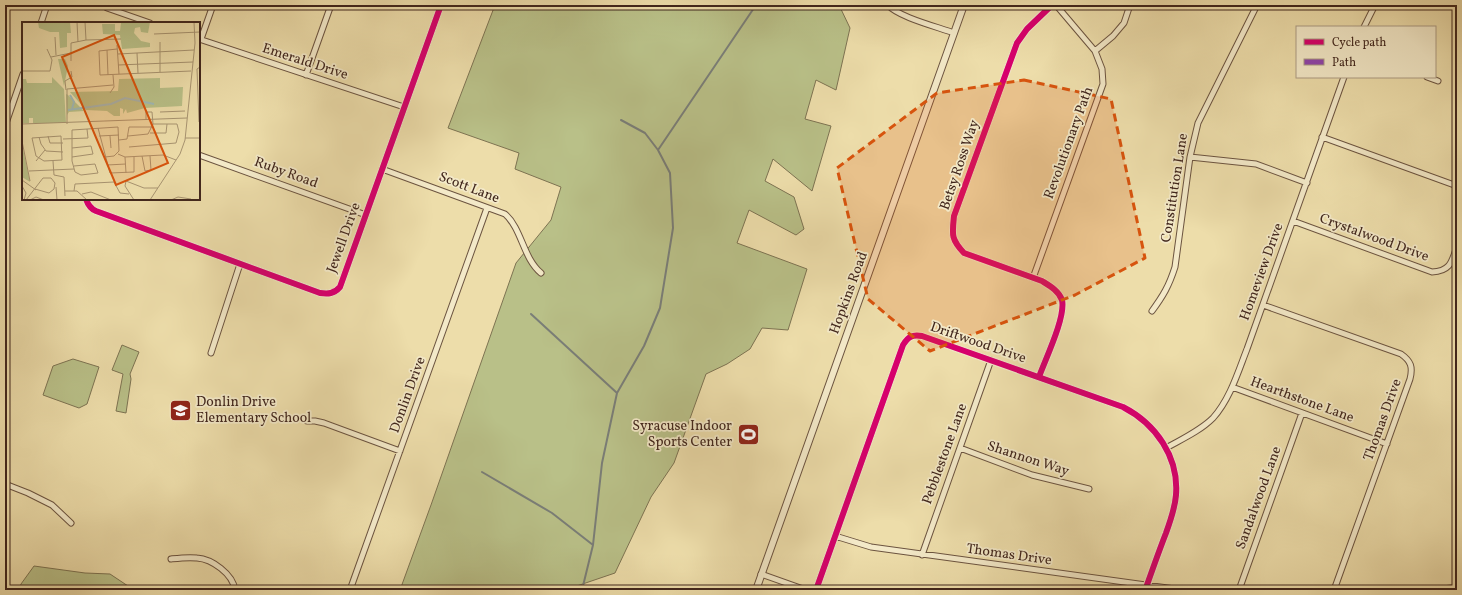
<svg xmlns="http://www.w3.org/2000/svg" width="1462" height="595" viewBox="0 0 1462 595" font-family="Vollkorn,serif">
<rect width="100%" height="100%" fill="#edddaa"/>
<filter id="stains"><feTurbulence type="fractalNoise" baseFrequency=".005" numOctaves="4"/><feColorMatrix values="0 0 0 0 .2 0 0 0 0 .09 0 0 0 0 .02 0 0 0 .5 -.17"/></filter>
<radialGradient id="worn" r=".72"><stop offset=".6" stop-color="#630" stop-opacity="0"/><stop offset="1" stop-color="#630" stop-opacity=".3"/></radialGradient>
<path fill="#b9c088" stroke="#7d7352" d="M495 5H839L850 28 836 90 816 80 805 119 831 126 812 191 773 159 765 181 794 197 804 229 796 235 749 210 737 243 807 269 788 330 762 328 750 349 727 364 706 374 674 463 651 497 615 573 565 590H400L431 505 516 263 551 220 561 187 515 169 519 153 448 128Z
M122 345 139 352 130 374 131 379 126 413 116 411 123 374 112 370Z
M73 359 99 367 87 404 79 408 43 395 53 366Z
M34 566 85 573 110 574 134 590H19L21 584Z"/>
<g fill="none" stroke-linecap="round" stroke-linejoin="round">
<path stroke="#7a7e78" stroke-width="2" d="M621 120 645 133 658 150
M531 314 617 393
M482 472 552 513 593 545
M582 590 593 545 602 463 617 393 644 346 660 308 673 228 670 173 658 150 756 5"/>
<defs>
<path id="minor" d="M888 5C898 17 938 27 954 33
M107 8 150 23
M41 23 47 5
M1364 27 1375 5
M199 39 404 107
M201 39 213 5
M1095 51 1113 36 1124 23 1130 5
M306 75 331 5
M1427 77 1438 81
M5 126 23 74
M1322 137 1457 186
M199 155 366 215
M1190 157 1256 164 1307 183
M382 169 505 214C522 229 523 258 541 273
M86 199C88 205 91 209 96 211L320 293C328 294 334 294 340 287L441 5
M1293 221 1432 272C1451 271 1452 261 1457 246
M1033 278 1103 84 1102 69 1095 51 1056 5
M1263 305 1401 354C1411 361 1413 367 1410 379L1334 590
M1152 311C1163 296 1169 286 1175 267L1190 157 1198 123 1257 5
M211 353 240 264
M1039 377C1045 360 1066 317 1062 300 1059 291 1050 286 1042 281L964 253C951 239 952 235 954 216L1017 43 1027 29 1052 5
M1232 387 1387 444
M307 421H315L324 423 400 451
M960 448 1032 475 1089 489
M1166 448C1182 439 1200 431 1213 418 1230 399 1238 372 1247 349L1344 77
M5 484 28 493 52 505 71 523
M835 536 871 547 1182 590
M922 555 991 360
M171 559C180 558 188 557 197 558 212 559 233 574 235 590
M761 574 806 590
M757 587 764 590
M350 590 487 208
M816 590 903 345C908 337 912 334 922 336L1123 407C1156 424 1179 457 1176 495 1175 508 1170 522 1166 533 1159 551 1153 568 1147 585
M1239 590 1302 413
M1435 590 1451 588 1457 589"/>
<path id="tertiary" d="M756 590 964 5"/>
</defs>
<use href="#minor" stroke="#6c5440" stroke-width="7"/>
<use href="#tertiary" stroke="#6c5440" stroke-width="8"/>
<use href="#minor" stroke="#f3e9c8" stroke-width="5"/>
<use href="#tertiary" stroke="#f3e9c8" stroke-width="6"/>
<path stroke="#8e44ad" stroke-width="5" stroke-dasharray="10 5" stroke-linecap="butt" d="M99 5 107 8"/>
<defs>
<path id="cycleway" d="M86 199C88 205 91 209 96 211L320 293C328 294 334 294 340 287L441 5
M1039 377C1045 360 1066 317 1062 300 1059 291 1050 286 1042 281L964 253C951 239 952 235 954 216L1017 43 1027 29 1052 5
M816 590 903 345C908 337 912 334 922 336L1123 407C1156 424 1179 457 1176 495 1175 508 1170 522 1166 533 1159 551 1153 568 1147 585"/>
</defs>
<use href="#cycleway" stroke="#f3e9c8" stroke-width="8"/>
<use href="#cycleway" stroke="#d6006c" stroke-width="6"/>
</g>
<path fill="#d7540e" fill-opacity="0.2" stroke="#d7540e" stroke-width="3" stroke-dasharray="8 5" stroke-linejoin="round" d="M1024 80 1111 99 1145 258 1075 295 930 351 868 299 837 168 937 93Z"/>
<defs>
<symbol id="school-square" viewBox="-11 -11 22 22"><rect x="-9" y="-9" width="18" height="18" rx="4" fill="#8f2418" stroke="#f3e9c8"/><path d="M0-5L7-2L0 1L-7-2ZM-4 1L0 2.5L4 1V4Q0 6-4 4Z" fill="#fff"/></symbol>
<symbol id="stadium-square" viewBox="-11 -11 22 22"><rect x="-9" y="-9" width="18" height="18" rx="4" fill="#8f2418" stroke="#f3e9c8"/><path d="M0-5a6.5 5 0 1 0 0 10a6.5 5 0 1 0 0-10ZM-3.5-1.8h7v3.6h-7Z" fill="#fff"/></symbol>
</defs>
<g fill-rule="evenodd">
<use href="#school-square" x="168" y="398" width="25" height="25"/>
<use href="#stadium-square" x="736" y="422" width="25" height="25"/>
</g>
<g text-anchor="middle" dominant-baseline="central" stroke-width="3.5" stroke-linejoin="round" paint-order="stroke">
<g font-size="14" fill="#41261c" stroke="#f3e9c8">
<text transform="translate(305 62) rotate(18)">Emerald Drive</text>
<text transform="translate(1069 143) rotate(-70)">Revolutionary Path</text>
<text transform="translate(960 165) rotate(-71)">Betsy Ross Way</text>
<text transform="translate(286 173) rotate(20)">Ruby Road</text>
<text transform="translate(469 188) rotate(21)">Scott Lane</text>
<text transform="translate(1175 188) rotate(-81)">Constitution Lane</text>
<text transform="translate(344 238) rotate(-70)">Jewell Drive</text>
<text transform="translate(1374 238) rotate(20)">Crystalwood Drive</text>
<text transform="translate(1262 272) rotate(-70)">Homeview Drive</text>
<text transform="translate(849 293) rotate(-70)">Hopkins Road</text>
<text transform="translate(978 343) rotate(19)">Driftwood Drive</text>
<text transform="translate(408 395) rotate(-70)">Donlin Drive</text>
<text transform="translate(1302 400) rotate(20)">Hearthstone Lane</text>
<text transform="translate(1383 420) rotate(-70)">Thomas Drive</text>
<text transform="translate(945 454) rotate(-70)">Pebblestone Lane</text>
<text transform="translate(1028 459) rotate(18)">Shannon Way</text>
<text transform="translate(1259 498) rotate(-70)">Sandalwood Lane</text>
<text transform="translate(1009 555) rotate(8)">Thomas Drive</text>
</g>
<g font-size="14" fill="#41261c" stroke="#f3e9c8" text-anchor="start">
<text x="196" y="402">Donlin Drive<tspan x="196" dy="16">Elementary School</tspan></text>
<text x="732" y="426" text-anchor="end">Syracuse Indoor<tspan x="732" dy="16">Sports Center</tspan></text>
</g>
</g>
<g transform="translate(22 22)">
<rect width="178" height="178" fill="#edddaa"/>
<path d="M16 0H48L49 11H45V25L38 26 37 10H28L17 6ZM128 0 126 11 119 10 118 5 113 6 112 11 119 19 128 21V25L100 27 98 13 81 12 80 2H93V9H98L99 1ZM36 37H43L46 44 42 64ZM30 55 42 67 44 101H11V96H7V101H0V57H4L5 61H30ZM138 56V66L161 65 160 84 123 86 105 91 104 87 101 92V87L98 86V94H92L85 89 64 88 48 70 96 69 97 57ZM44 72 46 73 62 89 47 90 45 93ZM0 122 8 160 0 155Z" fill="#b9c088"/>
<path fill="none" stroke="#a0b8b5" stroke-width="2" d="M48 73 52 80 50 87M46 88 89 82 103 76 132 82"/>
<path fill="none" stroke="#a89471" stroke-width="1" d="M55 0 56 20M132 12 178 10M33 15 34 33M64 18 99 17M138 20V50M95 23 97 52M95 27 77 29 78 53 169 49M85 28 86 53M115 31 116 51M96 32 172 28M29 35 49 31M49 39V21L64 18 63 0M96 43 171 40M0 49H28L30 38 25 27M44 68 43 59 50 55 49 49M88 71 92 65 91 53M138 90 163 89M177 100 175 47 178 45M0 102 165 96M45 102V67L91 63M76 106 88 151 112 150V135M128 111H144L145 102M26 114 28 121H41M39 114 40 138 22 139 14 134 10 116ZM77 114 97 113M88 114 89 126M106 114 126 112 131 102 130 90H124V98M17 115 19 122 24 129 41 130M163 116H178M41 117 66 116 65 107M97 118 105 117 107 105H130M0 119 8 159M107 125 154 121 157 110 155 102H131M50 126 69 124 71 132 50 135M96 132 103 135 141 133 154 138M120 134 123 149 129 148 128 134M103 135 104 151M14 139 23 128M31 139 32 153 42 155 43 174M85 143 104 142M52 144 73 142 76 151 59 153 53 150 50 139V108L96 105 97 129 92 134 83 135M7 149 52 147M0 158 14 168M0 164 4 171 2 178M34 165 35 178M43 169H55L65 178M52 169 53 162 92 160 98 171 107 172M60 172 69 170 89 178M4 178 21 156H29L33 161 32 167 27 171 13 167M8 178 14 175 22 178M112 178 103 164 104 159 122 166H136M128 178 158 132 163 118 173 21 172 0M149 178 156 175 169 177"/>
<path fill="#d7540e" fill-opacity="0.15" stroke="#d7540e" stroke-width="2" d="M92 13 146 141 94 163 40 35Z"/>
<rect width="178" height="178" fill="none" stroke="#41261c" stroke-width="2"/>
</g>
<rect width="1462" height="595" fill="none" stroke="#edddaa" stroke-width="20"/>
<rect x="6" y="6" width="1450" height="583" fill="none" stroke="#41261c" stroke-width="2"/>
<rect x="10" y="10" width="1442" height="575" fill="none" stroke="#41261c"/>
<rect x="1296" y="26" width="140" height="52" fill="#f3e9c8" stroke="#ac9b83"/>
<rect x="1304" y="39" width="20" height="6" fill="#d6006c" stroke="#ac9b83"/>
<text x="1332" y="46" font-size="12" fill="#41261c">Cycle path</text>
<rect x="1304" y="59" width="20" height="6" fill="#8e44ad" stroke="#ac9b83"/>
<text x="1332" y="66" font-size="12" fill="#41261c">Path</text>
<rect width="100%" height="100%" filter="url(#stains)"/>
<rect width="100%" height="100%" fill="url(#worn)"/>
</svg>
